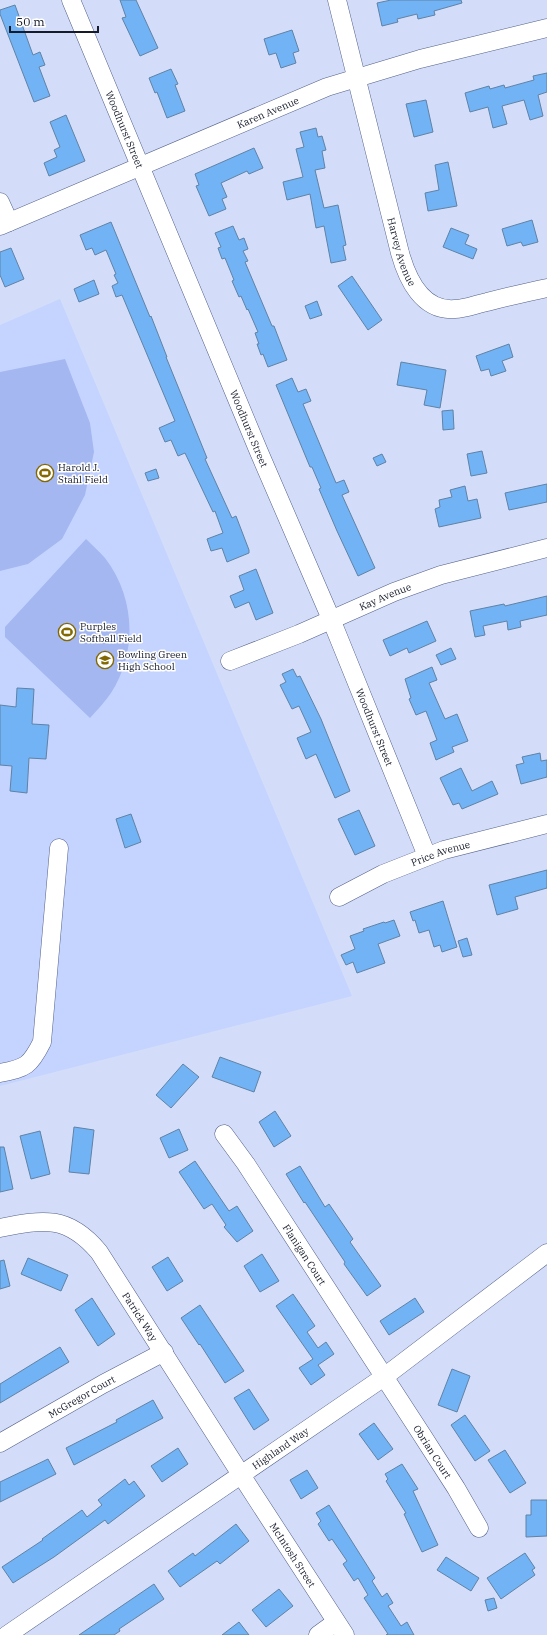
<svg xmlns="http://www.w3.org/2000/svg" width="547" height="1635" viewBox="0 0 547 1635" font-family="'IBM Plex Serif',serif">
<rect width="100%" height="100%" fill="#d3ddf9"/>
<path fill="#c5d4ff" d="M60 299 352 996 0 1086V325Z"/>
<path fill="#a4b7f1" d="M65 359 90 423 94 452 85 495 62 539 28 564 0 571V372Z
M86 539C92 545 99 551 105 558 135 597 138 651 111 693 105 702 97 710 90 718L5 637V627Z"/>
<path fill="#72b3f5" stroke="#6082a5" d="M120 0H136L158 48 140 56 122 18 126 17Z
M391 0H461L462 3 434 11 435 15 418 19 417 14 397 19 398 22 382 26 377 3Z
M15 5 33 55 40 52 45 65 39 67 50 96 34 102 0 14V10Z
M292 30 299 51 293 53 296 63 281 68 276 53 269 55 264 39Z
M171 69 178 84 175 85 185 111 167 118 157 92 155 93 149 78Z
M547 73V92L538 95 543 116 530 120 524 100 502 106 507 124 493 128 488 107 470 112 465 93 489 86 490 89 504 85 505 88 534 80 533 76Z
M426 100 433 132 414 137 406 104Z
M66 115 85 161 49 176 44 163 57 157 54 150 60 147 50 122Z
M316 128 318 137 322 136 326 150 322 151 325 168 315 170 324 208 338 205 346 245 343 246 346 260 331 263 324 226 316 228 310 194 287 200 283 182 303 177 296 149 304 147 300 132Z
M254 148 263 168 249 174 247 171 221 183 227 197 222 199 226 209 209 216 196 186 199 185 195 174Z
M448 162 457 206 428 211 425 193 439 190 435 165Z
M532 220 538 242 523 246 521 242 507 246 502 229Z
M111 222 150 317 151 316 167 357H166L207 458 205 459 232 518 236 516 249 550V553L227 562 222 548 211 551 207 539 223 533 215 511 213 512 185 453 178 456 171 440 165 442 159 428 175 421 122 295 116 297 112 286 118 283 114 275 116 274 106 250 95 255 92 248 86 250 80 235Z
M233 226 239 240 244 238 248 249 243 251 248 261 245 262 272 326H274L287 360 268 367 263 354 261 355 257 344H259L255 333 258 332 248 309 247 310 241 296 239 297 232 281 234 280 225 258 222 259 218 248 221 247 215 233Z
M451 228 469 235 465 244 477 249 473 259 443 247Z
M11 248 24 279 5 287 0 275V252Z
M352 276 382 320 368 330 338 286Z
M94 280 99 294 79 302 74 289Z
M317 301 322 315 310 319 305 306Z
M509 344 513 357 502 361 506 371 491 376 489 369 481 371 476 356Z
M401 362 446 370 440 408 424 405 427 390 397 385Z
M292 378 298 392 306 389 311 401 303 404 336 483 344 480 349 492 342 495 375 568 358 576 337 531 319 489 321 488 312 467H310L276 385Z
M453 410 454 429 443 430 442 411Z
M482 451 487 473 471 476 467 454Z
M382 454 386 462 377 466 373 458Z
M156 469 159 478 148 481 145 473Z
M547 484V502L509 510 505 493Z
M465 486 468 501 477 499 481 518 439 527 435 509 440 507 439 500 452 497 450 490Z
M256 569 273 613 256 620 249 602 235 608 230 596 244 590 239 576Z
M547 596V615L520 621 521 627 508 630 507 621 483 626 485 635 475 637 470 611 504 604 505 606Z
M427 621 436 641 409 653 407 648 390 656 383 640Z
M451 648 456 659 441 665 436 655Z
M432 667 437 680 429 683 445 719 457 714 468 741 452 747 454 752 436 760 430 743 437 740 426 711 416 715 409 699 411 698 405 679Z
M293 669 297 677 300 676 321 719 350 791 335 798 316 754 306 759 297 738 311 732 299 706 292 709 280 685 286 682 282 674Z
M17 688 34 689 32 724 49 725 46 759 29 758 27 793 10 791 12 766 0 765V705L16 707Z
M540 753 541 761 547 760V777L521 784 516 765 524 763 522 757Z
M461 768 472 791 492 781 498 794 462 809 459 803 453 805 440 778Z
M359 810 375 846 355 855 338 819Z
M131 814 141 842 125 848 116 819Z
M547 870V888L515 897 518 909 497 915 489 885Z
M443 901 457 947 442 952 440 945 434 947 429 930 419 933 415 920 413 921 410 912Z
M394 920 400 936 378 944 385 963 357 973 353 962 346 965 341 955 355 949 350 936 364 931 363 929 384 922 385 923Z
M467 938 472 955 463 957 458 941Z
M220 1057 261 1072 254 1092 212 1077Z
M183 1064 199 1077 171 1108 156 1095Z
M275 1111 291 1136 274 1147 259 1122Z
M74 1127 94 1130 89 1174 69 1172Z
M179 1129 188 1150 169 1158 160 1138Z
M40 1131 50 1174 31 1179 20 1136Z
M0 1147H4L13 1189 0 1192Z
M195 1161 229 1211 237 1206 253 1231 237 1242 224 1227 226 1225 212 1204 204 1209 179 1172Z
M300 1166 325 1207 329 1204 353 1239 350 1242 381 1286 367 1296 344 1264 345 1262 305 1202 304 1203 286 1174Z
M262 1254 279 1281 260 1292 244 1266Z
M168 1257 183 1281 167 1291 152 1267Z
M28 1258 68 1275 61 1291 21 1274Z
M4 1260 10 1286 0 1289V1261Z
M293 1294 315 1326 307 1332 318 1348 326 1342 334 1354 318 1365 325 1375 311 1385 299 1368 313 1359 276 1306Z
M92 1298 115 1334 98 1346 75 1310Z
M415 1298 424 1312 389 1335 380 1321Z
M200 1305 244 1371 225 1383 200 1344 199 1345 181 1318Z
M60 1347 69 1362 0 1403V1384Z
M452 1369 470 1376 457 1412 438 1405Z
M249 1389 269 1420 254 1430 234 1398Z
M153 1400 163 1418 74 1465 66 1448 117 1422 116 1420Z
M465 1415 490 1451 475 1461 451 1425Z
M374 1423 393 1449 378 1460 359 1434Z
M178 1448 188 1464 162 1482 151 1466Z
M505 1450 526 1483 510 1493 488 1460Z
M48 1459 56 1474 0 1502V1482Z
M402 1464 418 1489 413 1491 438 1545 422 1552 404 1514 406 1513 386 1481 388 1479 385 1474Z
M307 1470 318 1488 301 1499 290 1480Z
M125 1479 129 1485 134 1481 145 1496 108 1524 105 1520 54 1557 13 1583 2 1567 43 1540 42 1539 82 1510 87 1517 102 1505 98 1500Z
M531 1500H547V1536L526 1537V1515H531Z
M329 1505 375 1578 372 1581 382 1597 387 1593 393 1603 388 1606 401 1626 407 1622 414 1635H386L388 1634 364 1598 368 1595 358 1578 354 1581 343 1564 347 1561 332 1539 329 1541 318 1524 321 1521 316 1513Z
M236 1524 249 1541 220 1564 217 1561 180 1587 168 1571 193 1553 195 1556Z
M525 1553 535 1568 532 1570 535 1575 501 1599 487 1578Z
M446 1557 479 1578 471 1591 437 1570Z
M154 1584 164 1599 119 1629 120 1631 114 1635H79Z
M279 1589 293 1606 266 1627 252 1610Z
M494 1598 497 1608 488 1611 485 1600Z
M239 1622 249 1635H222Z"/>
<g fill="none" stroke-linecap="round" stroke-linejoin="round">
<defs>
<g id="minor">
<path id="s1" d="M71 0 259 452 331 619 427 856"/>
<path id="s2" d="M337 0 400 253C407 278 422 312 455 309 465 309 477 304 487 302 507 297 527 292 547 288"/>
<path d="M0 202 9 222"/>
<path id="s3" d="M0 226 327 87 420 59 547 28"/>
<path id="s4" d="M230 661 299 634 394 592 441 575 547 548"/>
<path id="s5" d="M339 897 383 874 444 850 547 824"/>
<path d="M0 1073C26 1068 30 1066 42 1042L59 848"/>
<path id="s6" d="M224 1134 246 1164 422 1435 456 1488 479 1528"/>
<path id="s7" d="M0 1228C44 1219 68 1215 99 1252L247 1484 345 1635"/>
<path id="s8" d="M0 1443 103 1384 164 1352"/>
<path id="s9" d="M7 1635 384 1377 547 1253"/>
<path d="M318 1635 336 1622"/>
</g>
</defs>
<use href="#minor" stroke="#536088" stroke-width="19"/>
<use href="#minor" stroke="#fff" stroke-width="18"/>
</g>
<defs>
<symbol id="stadium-ring" viewBox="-11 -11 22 22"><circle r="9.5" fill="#fff" stroke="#836800" stroke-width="1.5"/><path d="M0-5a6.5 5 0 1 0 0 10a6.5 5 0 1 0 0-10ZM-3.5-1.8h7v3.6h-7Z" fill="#836800"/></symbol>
<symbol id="school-ring" viewBox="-11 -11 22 22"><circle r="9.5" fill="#fff" stroke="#836800" stroke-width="1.5"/><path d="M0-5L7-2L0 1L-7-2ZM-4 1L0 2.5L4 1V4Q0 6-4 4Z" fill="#836800"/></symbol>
</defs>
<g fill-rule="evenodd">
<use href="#stadium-ring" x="35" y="463" width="20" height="20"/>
<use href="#stadium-ring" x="57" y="622" width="20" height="20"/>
<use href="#school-ring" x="95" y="650" width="20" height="20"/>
</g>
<g text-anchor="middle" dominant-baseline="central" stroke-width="3" stroke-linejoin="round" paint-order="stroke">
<g font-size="10" fill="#161b2b" stroke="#fff">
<text stroke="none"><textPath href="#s3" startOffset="291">Karen Avenue</textPath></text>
<text stroke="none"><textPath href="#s1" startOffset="140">Woodhurst Street</textPath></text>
<text stroke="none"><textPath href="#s2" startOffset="260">Harvey Avenue</textPath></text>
<text stroke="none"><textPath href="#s1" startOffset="464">Woodhurst Street</textPath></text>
<text stroke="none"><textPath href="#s4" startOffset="168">Kay Avenue</textPath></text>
<text stroke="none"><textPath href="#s1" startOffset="788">Woodhurst Street</textPath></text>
<text stroke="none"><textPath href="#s5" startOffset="111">Price Avenue</textPath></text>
<text stroke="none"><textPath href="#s6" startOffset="145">Flanigan Court</textPath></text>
<text stroke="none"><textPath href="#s7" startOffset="186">Patrick Way</textPath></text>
<text stroke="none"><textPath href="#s8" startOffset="94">McGregor Court</textPath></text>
<text stroke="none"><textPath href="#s9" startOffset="331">Highland Way</textPath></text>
<text stroke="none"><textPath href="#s6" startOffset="380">Obrian Court</textPath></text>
<text stroke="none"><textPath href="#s7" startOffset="469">McIntosh Street</textPath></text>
</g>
<g font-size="10" fill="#161b2b" stroke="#fff" text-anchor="start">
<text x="58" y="467">Harold J.<tspan x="58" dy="12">Stahl Field</tspan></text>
<text x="80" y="626">Purples<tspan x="80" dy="12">Softball Field</tspan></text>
<text x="118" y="654">Bowling Green<tspan x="118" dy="12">High School</tspan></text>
</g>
</g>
<path d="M10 26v6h88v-6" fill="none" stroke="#161b2b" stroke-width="2"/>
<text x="16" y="26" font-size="12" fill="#161b2b" stroke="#ffffff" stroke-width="3" paint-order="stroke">50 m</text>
</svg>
